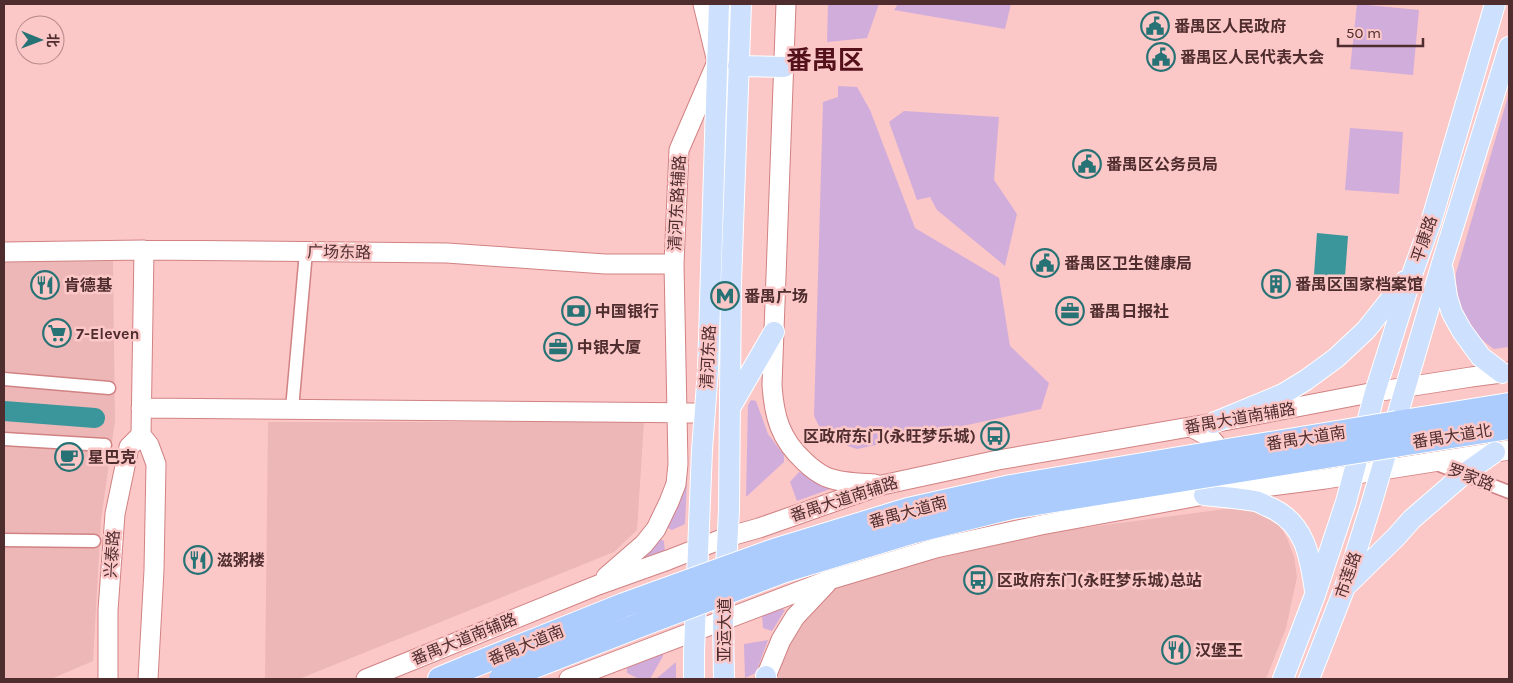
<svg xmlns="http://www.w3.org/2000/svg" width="1513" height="683" viewBox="0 0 1513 683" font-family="Karla,'Noto Sans SC',sans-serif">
<rect width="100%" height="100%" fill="#fbc7c7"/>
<path fill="#eeb7b7" d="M4 258 113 261 115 421 101 520 93 661 51 679H4Z
M268 422H644L637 530 614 552 299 679H265Z
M1240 507 1255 508 1267 515 1280 525 1287 538 1294 557 1297 577 1286 628 1266 679H773L783 646 826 590 902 567 1045 533Z"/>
<path fill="#d1addb" d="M828 4H879L867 38 827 42Z
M898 4H1011L1005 29 894 10Z
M1357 4 1419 10 1413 75 1350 69Z
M838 86 857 87 870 110 915 228 999 278 1010 346 1049 383 1041 409 857 449 825 438 814 416 823 102 838 97Z
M1509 93V347L1494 349C1486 343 1476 336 1471 327 1461 312 1455 290 1456 273Z
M904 111 999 117 994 180 1017 214 1005 266 937 210 930 197 917 200 889 122Z
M1350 128 1403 132 1399 194 1345 190Z
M751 400 756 401 768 434 784 455V462L746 497 748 405Z
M688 459 685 524 672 530 664 526 683 461Z
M799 472 829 483 830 489 797 501 790 482Z
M655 536 664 541 665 553 628 569Z
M780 608 785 610 772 631 763 628 762 615Z
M768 640 756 673 745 678 744 644Z
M663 651V656L650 679H639L627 673V668Z
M676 662V679H656Z"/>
<path fill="#3a969a" d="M1317 233 1348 236 1344 290 1313 288Z"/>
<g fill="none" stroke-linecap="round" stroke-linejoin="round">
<path stroke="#3a969a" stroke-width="20" d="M4 411 95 418"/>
<defs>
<path id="street" d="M4 379 109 388
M292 409 306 252
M4 439 105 445
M1434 463 1509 492
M4 540 94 541"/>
<path id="secondary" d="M786 4 772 385C774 416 780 439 804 461 810 467 818 473 826 477 841 483 859 483 875 484
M144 250 141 435 149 445 156 464 154 570 148 679
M4 252 144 250 447 253 605 264H674
M141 408 705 413
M1190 427C1208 435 1221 442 1223 465
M606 577 644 544 656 529 669 502 676 484 678 464 674 264 679 150 717 62 703 4
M108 679V610L115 514 129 447 141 435
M366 679 598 585 668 560 727 537 759 528 882 485 998 460 1213 423 1375 392 1471 377 1509 372
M569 679 829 580 936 548 1041 525 1204 495 1325 479 1509 450
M765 679 781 640 795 617 827 583"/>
<path id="primary" d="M738 66 784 67
M1443 270 1447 297 1452 313 1462 331 1481 357 1502 373
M730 408 774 332
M1213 423 1283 394 1306 380 1336 358 1366 330 1405 281
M1204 495C1221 497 1238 498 1255 501 1260 502 1264 505 1269 507 1305 522 1310 556 1315 591
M1346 586 1396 537 1412 519 1464 474 1495 452
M694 679V653L702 450 708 370 719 4
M724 679 723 621 729 511 731 283 741 4
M766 679V676
M1283 679 1315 595 1346 502 1375 392 1414 269 1431 222 1495 4
M1309 679 1345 587 1371 505 1442 263 1509 47"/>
<path id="highway" d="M1397 423 1509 405
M1395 445 1509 427
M440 679 469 667"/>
</defs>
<use href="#street" stroke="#d18283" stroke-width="15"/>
<use href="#secondary" stroke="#d18283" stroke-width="21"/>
<use href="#primary" stroke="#fff" stroke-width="22"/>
<use href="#highway" stroke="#fff" stroke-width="26"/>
<use href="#street" stroke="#fff" stroke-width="12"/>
<use href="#secondary" stroke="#fff" stroke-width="19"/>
<use href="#primary" stroke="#cde0fe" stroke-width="20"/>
<use href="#highway" stroke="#acccfe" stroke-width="24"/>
<defs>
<path id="highway-bridge" d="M469 667 624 605 774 551 908 510 1011 487 1397 423
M501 679 637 626 782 571 914 531 1011 507 1395 445"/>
</defs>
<use href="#highway-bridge" stroke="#fff" stroke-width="26" stroke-linecap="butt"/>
<use href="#highway-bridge" stroke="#acccfe" stroke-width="24"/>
</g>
<defs>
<symbol id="civic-ring" viewBox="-11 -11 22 22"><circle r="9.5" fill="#fbc7c7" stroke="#277275" stroke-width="1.5"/><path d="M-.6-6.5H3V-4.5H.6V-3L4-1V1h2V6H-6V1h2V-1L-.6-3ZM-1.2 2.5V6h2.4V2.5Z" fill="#277275"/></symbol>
<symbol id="building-ring" viewBox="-11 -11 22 22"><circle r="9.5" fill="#fbc7c7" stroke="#277275" stroke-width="1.5"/><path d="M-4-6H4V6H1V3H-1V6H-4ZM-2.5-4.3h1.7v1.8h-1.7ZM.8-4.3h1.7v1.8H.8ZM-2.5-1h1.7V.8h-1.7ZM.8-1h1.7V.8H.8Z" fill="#277275"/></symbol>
<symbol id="restaurant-ring" viewBox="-11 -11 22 22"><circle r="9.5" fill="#fbc7c7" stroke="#277275" stroke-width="1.5"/><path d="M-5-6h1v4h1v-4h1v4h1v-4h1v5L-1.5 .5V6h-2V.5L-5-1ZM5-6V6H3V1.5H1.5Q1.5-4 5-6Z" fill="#277275"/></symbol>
<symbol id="metro-ring" viewBox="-11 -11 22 22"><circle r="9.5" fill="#fbc7c7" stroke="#277275" stroke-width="1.5"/><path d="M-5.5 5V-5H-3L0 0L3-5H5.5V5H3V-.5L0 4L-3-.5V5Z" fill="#277275"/></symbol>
<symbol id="bank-ring" viewBox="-11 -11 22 22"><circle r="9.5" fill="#fbc7c7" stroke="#277275" stroke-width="1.5"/><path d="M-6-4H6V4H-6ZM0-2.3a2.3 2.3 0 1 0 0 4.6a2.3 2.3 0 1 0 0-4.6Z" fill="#277275"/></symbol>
<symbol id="office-ring" viewBox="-11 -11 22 22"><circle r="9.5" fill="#fbc7c7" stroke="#277275" stroke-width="1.5"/><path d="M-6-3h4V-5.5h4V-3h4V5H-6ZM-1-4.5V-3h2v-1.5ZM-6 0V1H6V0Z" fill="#277275"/></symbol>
<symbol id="supermarket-ring" viewBox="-11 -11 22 22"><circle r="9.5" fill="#fbc7c7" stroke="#277275" stroke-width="1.5"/><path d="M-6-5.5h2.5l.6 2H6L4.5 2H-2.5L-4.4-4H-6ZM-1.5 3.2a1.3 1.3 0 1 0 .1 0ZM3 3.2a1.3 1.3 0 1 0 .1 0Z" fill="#277275"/></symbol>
<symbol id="bus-ring" viewBox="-11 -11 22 22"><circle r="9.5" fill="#fbc7c7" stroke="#277275" stroke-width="1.5"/><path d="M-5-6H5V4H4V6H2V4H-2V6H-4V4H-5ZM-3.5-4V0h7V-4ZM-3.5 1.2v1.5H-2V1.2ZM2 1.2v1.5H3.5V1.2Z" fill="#277275"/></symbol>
<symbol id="cafe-ring" viewBox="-11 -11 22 22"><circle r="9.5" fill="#fbc7c7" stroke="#277275" stroke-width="1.5"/><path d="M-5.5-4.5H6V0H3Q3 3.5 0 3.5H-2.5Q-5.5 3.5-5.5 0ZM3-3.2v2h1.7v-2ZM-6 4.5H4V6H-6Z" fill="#277275"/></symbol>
</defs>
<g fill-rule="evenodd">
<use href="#civic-ring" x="1139" y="10" width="32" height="32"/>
<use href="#civic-ring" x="1145" y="41" width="32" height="32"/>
<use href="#civic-ring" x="1071" y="148" width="32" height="32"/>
<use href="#civic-ring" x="1029" y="247" width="32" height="32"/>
<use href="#building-ring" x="1260" y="268" width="32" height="32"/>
<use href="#restaurant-ring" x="29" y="269" width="32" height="32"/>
<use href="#metro-ring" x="709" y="280" width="32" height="32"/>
<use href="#bank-ring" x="560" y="295" width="32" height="32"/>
<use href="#office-ring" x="1054" y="295" width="32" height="32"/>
<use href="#supermarket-ring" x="41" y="317" width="32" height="32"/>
<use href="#office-ring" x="542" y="331" width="32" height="32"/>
<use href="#bus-ring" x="979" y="420" width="32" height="32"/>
<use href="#cafe-ring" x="53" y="441" width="32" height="32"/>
<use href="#restaurant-ring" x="182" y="544" width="32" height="32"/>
<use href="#bus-ring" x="962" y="564" width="32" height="32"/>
<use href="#restaurant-ring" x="1160" y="634" width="32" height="32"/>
</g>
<g text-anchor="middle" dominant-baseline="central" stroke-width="5" stroke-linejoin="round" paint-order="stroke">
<g font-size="16" font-weight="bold" fill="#4f2d2e" stroke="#fbc7c7" text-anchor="start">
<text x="1174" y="26">番禺区人民政府</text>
<text x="1180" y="57">番禺区人民代表大会</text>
<text x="1106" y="164">番禺区公务员局</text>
<text x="1064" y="263">番禺区卫生健康局</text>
<text x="1295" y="284">番禺区国家档案馆</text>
<text x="64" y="285">肯德基</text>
<text x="744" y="296">番禺广场</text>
<text x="595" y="311">中国银行</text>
<text x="1089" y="311">番禺日报社</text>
<text x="76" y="333">7-Eleven</text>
<text x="577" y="347">中银大厦</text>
<text x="976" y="436" text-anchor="end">区政府东门(永旺梦乐城)</text>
<text x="88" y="457">星巴克</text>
<text x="217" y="560">滋粥楼</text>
<text x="997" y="580">区政府东门(永旺梦乐城)总站</text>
<text x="1195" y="650">汉堡王</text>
</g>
<g font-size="16" fill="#4f2d2e" stroke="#fbc7c7">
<text transform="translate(677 203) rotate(-87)">清河东路辅路</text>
<text transform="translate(1424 239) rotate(-71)">平康路</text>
<text transform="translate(339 252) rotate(1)">广场东路</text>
<text transform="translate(708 357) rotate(-87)">清河东路</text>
<text transform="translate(1240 418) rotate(-10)">番禺大道南辅路</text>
<text transform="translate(1452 436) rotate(-9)">番禺大道北</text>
<text transform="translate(1306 438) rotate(-9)">番禺大道南</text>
<text transform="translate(1471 477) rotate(21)">罗家路</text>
<text transform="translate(844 499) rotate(-18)">番禺大道南辅路</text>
<text transform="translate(908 512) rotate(-15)">番禺大道南</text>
<text transform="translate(112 554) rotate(-86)">兴泰路</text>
<text transform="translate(1348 575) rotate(-71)">市莲路</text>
<text transform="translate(724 630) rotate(-90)">亚运大道</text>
<text transform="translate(464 639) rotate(-22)">番禺大道南辅路</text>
<text transform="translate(526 645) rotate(-22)">番禺大道南</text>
</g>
<g font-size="26" font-weight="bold" fill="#55111a" stroke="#fbc7c7">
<text x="825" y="60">番禺区</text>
</g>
</g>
<rect width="1513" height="683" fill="none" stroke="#4f2d2e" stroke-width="10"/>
<g transform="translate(40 40) rotate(91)"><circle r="24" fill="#fbc7c7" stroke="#b6898a"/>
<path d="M0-4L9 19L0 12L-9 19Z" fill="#277275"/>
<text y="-8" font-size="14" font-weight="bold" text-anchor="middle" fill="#4f2d2e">北</text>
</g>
<path d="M1338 38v8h85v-8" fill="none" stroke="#4f2d2e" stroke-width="2.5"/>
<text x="1346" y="38" font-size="15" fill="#4f2d2e" stroke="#fbc7c7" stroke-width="4" paint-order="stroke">50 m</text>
</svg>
